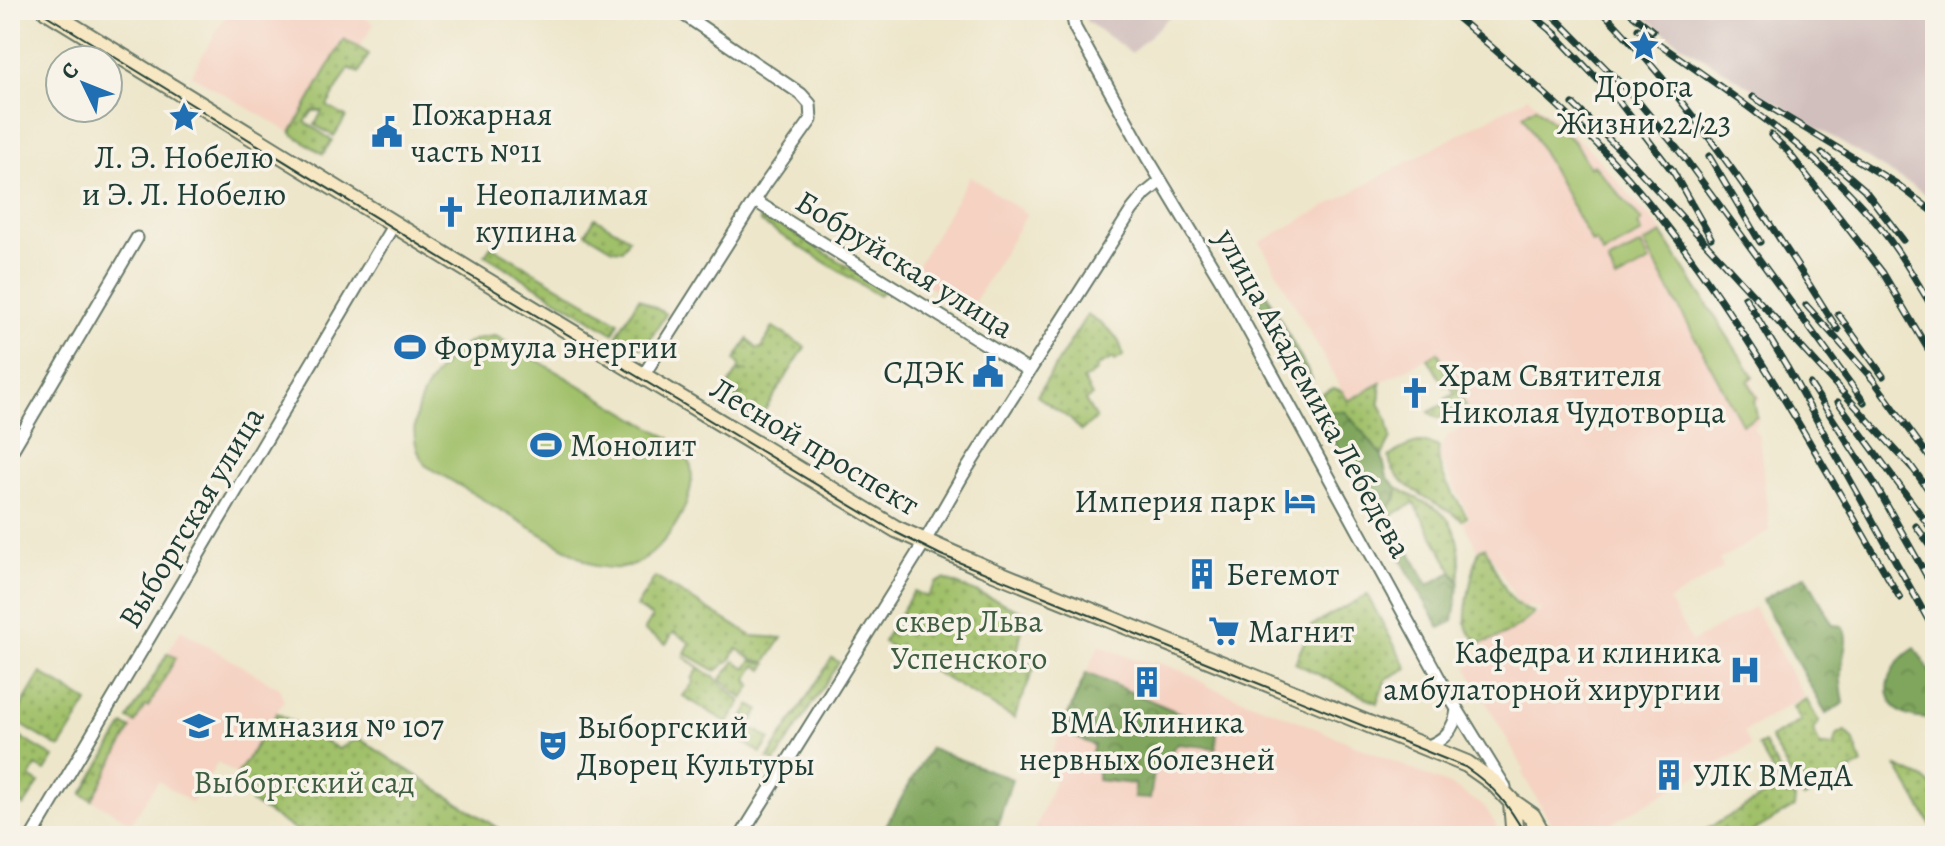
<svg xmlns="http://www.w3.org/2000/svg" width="1945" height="846" viewBox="0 0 1945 846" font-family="Alegreya,serif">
<defs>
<pattern id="grass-dots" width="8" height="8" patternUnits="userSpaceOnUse" patternTransform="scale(2)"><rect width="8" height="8" fill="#a0c069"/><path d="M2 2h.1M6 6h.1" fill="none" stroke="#829d57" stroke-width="1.8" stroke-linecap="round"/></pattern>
<pattern id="forest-crowns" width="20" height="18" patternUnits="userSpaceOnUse" patternTransform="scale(2)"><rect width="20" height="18" fill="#80a65d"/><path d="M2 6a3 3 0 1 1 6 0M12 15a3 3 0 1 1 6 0" fill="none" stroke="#68884e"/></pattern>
</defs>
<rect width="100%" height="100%" fill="#f7f3e8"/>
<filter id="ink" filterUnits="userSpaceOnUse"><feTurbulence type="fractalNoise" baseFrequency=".0125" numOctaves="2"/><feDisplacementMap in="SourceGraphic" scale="16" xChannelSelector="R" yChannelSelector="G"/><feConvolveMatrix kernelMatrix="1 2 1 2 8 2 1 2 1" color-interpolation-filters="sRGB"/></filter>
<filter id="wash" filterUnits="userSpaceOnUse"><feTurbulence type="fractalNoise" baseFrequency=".006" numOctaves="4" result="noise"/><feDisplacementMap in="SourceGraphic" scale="32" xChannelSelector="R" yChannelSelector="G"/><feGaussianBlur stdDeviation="1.8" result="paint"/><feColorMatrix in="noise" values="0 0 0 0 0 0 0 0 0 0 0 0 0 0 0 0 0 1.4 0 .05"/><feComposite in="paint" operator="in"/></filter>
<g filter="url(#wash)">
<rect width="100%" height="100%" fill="#ede6ca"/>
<path fill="#f5d2c2" d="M229 10H355L374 24 359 48 344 40 291 133 191 75Z
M1528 97 1582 143 1585 144 1662 231 1755 377 1751 381 1761 400 1755 401 1759 421 1753 428 1759 436 1770 531 1719 560 1723 568 1669 601 1692 642 1754 607 1804 696 1744 732 1751 746 1599 830 1596 826 1578 836H1558L1522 773 1525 771 1466 667 1487 655 1480 643 1543 610 1519 604 1485 545 1477 549 1463 522 1470 518 1440 458 1441 448 1448 435 1474 421 1438 352 1348 401 1260 242Z
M970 176 1027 214 968 312 912 275Z
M181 630 279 688 284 701 237 775 218 762 192 803 158 781 131 823 82 794 124 725 130 727 132 722 128 719Z
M1099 645 1133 659 1164 664 1189 674 1210 687 1272 710 1454 787 1485 807 1503 836H1033L1062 760 1051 755Z"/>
<path fill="#d1bfbd" d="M1087 10H1176L1132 53 1086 21Z
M1636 10H1935V200L1679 43Z"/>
<path fill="url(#grass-dots)" stroke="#607e4e" stroke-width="2" d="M344 39 369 54 359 73 349 68 327 106 346 117 334 136 315 125 322 111H313L305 122 332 140 323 154 291 133Z
M760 216 772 220 884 289 879 296 760 222Z
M595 218 629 238 622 250 613 249 586 233Z
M491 246 619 322 613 333 485 255Z
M639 298 666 314 645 347H638L617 335Z
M1087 315C1104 326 1121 334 1123 356L1115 361 1113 358 1096 367 1097 371 1083 380 1092 396 1085 400 1096 419 1081 431 1070 419 1037 396Z
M773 327 805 347 758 421 721 399 723 396 745 395 724 393 737 372 749 371 738 370 740 365 735 360 748 339 757 349 762 348Z
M1438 352 1466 406 1438 418 1429 412 1446 403 1445 399 1455 394 1449 384 1444 386 1428 358Z
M1381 383 1379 403 1387 418 1391 438 1382 456 1360 428 1323 417V422L1310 399 1334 388 1342 391 1348 401Z
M1424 442 1439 447C1434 471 1456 497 1467 517L1462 520C1440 502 1392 487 1389 457 1400 448 1410 444 1424 442Z
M1398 488C1411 496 1425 502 1438 510 1460 525 1462 559 1459 582L1414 503 1390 516 1387 510 1397 497Z
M1485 547C1496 569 1508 609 1534 612 1524 626 1497 640 1480 643 1476 639 1469 634 1467 628 1462 615 1474 565 1479 550Z
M655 577 752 636 782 638 766 662 754 660 737 649 730 660 716 671 685 653 690 643 674 632 666 644 644 631 652 617 636 607Z
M944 579 1025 612 1016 658 1035 666 1014 718 883 642 914 591 927 597 936 583Z
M1367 595 1407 668 1386 679 1377 703 1295 663 1311 626Z
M168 653 176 658 148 707 145 706 135 723 128 719Z
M683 656 719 681 741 702 728 723 683 696 694 682 692 679 699 668Z
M832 658 839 662 775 762 768 758Z
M735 661 746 668 751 661 767 664 763 670 756 665 747 680 752 685 743 699 721 679Z
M41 673 88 702 60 748 13 720Z
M1806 699 1819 722 1813 730 1820 746H1834L1837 735 1845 732 1853 739 1862 764 1804 798 1770 738 1801 721 1793 707Z
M750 705 759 710 749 726 770 739 761 753 736 738 735 730Z
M277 713 339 749 358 738 510 836H305L251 802 257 792 245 785 237 775Z
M124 725 131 729 92 800 82 794Z
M10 731 54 757 45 771 36 766 30 777 39 783 24 806 10 798Z
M1764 743 1795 799 1794 807 1745 836H1695L1781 786 1758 746Z
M1897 767 1923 778 1935 789V823L1931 825Z"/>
<path fill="url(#forest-crowns)" stroke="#507248" stroke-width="2" d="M1254 280H1259L1312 379 1308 383H1303L1300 379 1250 289Z
M1334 411 1346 412 1382 456 1387 477 1398 488 1397 497 1387 510 1428 585 1452 572 1459 582 1453 621 1440 628 1323 422 1326 413Z
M1806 575 1833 625 1842 626C1850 641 1844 648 1842 664 1839 677 1842 690 1844 703L1826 714 1762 600Z
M1915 648 1935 680V717L1932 718C1882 724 1873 674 1915 648Z
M1086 673 1217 729 1216 748 1178 744 1155 766 1150 799 1134 798V784L1098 780V770L1087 769 1094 745 1061 731Z
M930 748 1012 779 994 836H880Z"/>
<path fill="#a0c069" stroke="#607e4e" stroke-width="2" d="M1536 107 1575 143 1589 167 1594 165 1642 221 1638 225 1642 233 1603 254 1596 241 1592 243 1523 115Z
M1662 234 1753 376 1748 381 1757 397 1754 401 1757 417 1742 424 1644 243Z
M1641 245 1650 262 1616 280 1608 262Z
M496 336 669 438C674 443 683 449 687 456 706 489 665 554 632 565 620 570 608 568 595 566L425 465C416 451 412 434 416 417 420 390 451 348 477 339 483 337 490 337 496 336Z"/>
</g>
<g filter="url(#ink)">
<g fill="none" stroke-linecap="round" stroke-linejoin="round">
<defs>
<path id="street" d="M1075 10 1073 18 1075 28 1148 159 1222 282 1449 696 1505 787
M755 201 1029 371
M643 376 764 186 811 120 810 104 801 94 677 10
M10 454 137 238
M1425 747C1444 741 1454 730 1457 710
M32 836 394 224
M741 836 922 546 963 475 1132 210 1145 194 1161 181"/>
<path id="secondary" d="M46 10 470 271 896 529 982 567 1467 764 1494 783 1512 802 1532 816 1543 836
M1512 802 1514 827 1519 836"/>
</defs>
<use href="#street" stroke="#677868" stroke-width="15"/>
<use href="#secondary" stroke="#677868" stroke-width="20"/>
<use href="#street" stroke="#fff" stroke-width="11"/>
<use href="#secondary" stroke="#f7e8c3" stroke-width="16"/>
<path stroke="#1f3d34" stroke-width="2" d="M38 10 469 275 895 532 941 555 1465 767C1496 788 1508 804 1526 836"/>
<defs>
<path id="rail" d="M1448 10C1519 70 1591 130 1649 203 1747 324 1822 464 1900 598
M1527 10 1557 35
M1548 10 1636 99 1684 157 1864 402
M1601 10C1694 105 1768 218 1838 330
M1627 10 1653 31
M1549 28 1620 103 1676 176
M1638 29C1723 89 1811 144 1878 225 1900 252 1917 282 1935 312
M1753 97 1897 184 1935 213
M1573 104 1624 154 1914 470
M1771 135 1786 149 1883 273 1935 361
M1822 153 1864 189 1903 240
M1709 156 1760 242
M1671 168 1711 238
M1745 297 1787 367 1935 632
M1806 305 1875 382
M1838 314 1883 376
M1869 374 1935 465
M1810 384 1875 484 1935 591
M1838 402 1935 534
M1909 463 1935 499
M1916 526 1935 552"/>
</defs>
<use href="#rail" stroke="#1f3d34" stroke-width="7"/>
<use href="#rail" stroke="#f7f3e8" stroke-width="4" stroke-dasharray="12" stroke-linecap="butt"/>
</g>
</g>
<defs>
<symbol id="sight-bare" viewBox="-9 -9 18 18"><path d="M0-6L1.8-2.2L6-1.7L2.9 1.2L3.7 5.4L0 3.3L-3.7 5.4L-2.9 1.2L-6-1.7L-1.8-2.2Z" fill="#1f6fb2" stroke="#f7f3e8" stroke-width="2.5" paint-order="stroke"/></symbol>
<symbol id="civic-bare" viewBox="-9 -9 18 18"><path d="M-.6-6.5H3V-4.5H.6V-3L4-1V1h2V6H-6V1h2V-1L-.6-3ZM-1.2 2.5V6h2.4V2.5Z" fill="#1f6fb2" stroke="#f7f3e8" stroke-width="2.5" paint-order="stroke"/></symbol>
<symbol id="church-bare" viewBox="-9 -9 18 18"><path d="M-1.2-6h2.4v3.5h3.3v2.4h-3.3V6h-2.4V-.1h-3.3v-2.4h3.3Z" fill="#1f6fb2" stroke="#f7f3e8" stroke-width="2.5" paint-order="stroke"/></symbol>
<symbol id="stadium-bare" viewBox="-9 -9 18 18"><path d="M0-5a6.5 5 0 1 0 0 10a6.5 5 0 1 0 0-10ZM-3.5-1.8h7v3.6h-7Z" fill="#1f6fb2" stroke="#f7f3e8" stroke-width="2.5" paint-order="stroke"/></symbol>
<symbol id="hotel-bare" viewBox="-9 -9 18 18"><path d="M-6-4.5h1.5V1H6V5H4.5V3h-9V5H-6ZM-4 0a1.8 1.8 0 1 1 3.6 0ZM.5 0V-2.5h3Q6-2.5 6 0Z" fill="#1f6fb2" stroke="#f7f3e8" stroke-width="2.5" paint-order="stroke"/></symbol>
<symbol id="building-bare" viewBox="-9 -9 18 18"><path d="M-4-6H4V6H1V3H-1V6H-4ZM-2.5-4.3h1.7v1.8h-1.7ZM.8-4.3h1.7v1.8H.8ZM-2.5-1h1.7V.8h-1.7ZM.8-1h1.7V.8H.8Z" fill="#1f6fb2" stroke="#f7f3e8" stroke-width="2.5" paint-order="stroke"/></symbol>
<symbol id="supermarket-bare" viewBox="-9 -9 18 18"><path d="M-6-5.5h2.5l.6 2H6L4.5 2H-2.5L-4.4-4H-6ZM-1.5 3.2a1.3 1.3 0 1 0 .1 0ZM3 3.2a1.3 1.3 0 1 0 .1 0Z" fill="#1f6fb2" stroke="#f7f3e8" stroke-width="2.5" paint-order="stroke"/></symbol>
<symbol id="hospital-bare" viewBox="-9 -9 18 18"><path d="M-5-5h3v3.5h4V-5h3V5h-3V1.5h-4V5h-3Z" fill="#1f6fb2" stroke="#f7f3e8" stroke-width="2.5" paint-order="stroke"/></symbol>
<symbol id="school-bare" viewBox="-9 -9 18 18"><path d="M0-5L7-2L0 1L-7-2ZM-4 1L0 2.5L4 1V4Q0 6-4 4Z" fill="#1f6fb2" stroke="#f7f3e8" stroke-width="2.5" paint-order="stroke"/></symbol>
<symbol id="theatre-bare" viewBox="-9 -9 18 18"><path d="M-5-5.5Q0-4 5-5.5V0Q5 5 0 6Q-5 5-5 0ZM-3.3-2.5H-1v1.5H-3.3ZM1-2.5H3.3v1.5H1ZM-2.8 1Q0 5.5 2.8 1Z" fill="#1f6fb2" stroke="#f7f3e8" stroke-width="2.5" paint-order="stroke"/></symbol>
</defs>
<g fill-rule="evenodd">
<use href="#sight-bare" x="1622" y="24" width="44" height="44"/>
<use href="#sight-bare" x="162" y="95" width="44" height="44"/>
<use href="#civic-bare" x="365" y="110" width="44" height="44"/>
<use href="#church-bare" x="429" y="190" width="44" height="44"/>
<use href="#stadium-bare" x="388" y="325" width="44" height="44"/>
<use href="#civic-bare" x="966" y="350" width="44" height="44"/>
<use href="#church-bare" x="1393" y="371" width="44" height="44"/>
<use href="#stadium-bare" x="524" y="423" width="44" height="44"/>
<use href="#hotel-bare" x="1278" y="479" width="44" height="44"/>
<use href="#building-bare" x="1180" y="552" width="44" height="44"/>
<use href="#supermarket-bare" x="1202" y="609" width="44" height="44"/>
<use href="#hospital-bare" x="1723" y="648" width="44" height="44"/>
<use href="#building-bare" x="1125" y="660" width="44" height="44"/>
<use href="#school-bare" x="177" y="704" width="44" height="44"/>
<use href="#theatre-bare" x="531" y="723" width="44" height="44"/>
<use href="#building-bare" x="1647" y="753" width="44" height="44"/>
</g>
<g text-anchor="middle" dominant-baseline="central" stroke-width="7" stroke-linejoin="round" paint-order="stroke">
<g font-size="32" fill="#1f3d34" stroke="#f7f3e8" text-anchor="start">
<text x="1644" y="86" text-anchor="middle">Дорога<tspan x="1644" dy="37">Жизни 22/23</tspan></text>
<text x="411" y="114">Пожарная<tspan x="411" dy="37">часть №11</tspan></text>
<text x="184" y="157" text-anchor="middle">Л. Э. Нобелю<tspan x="184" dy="37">и Э. Л. Нобелю</tspan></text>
<text x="475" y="194">Неопалимая<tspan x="475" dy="37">купина</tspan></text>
<text x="434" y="347">Формула энергии</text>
<text x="964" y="372" text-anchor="end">СДЭК</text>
<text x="1439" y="375">Храм Святителя<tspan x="1439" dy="37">Николая Чудотворца</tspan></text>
<text x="570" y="445">Монолит</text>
<text x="1276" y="501" text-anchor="end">Империя парк</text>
<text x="1226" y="574">Бегемот</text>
<text x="1248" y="631">Магнит</text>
<text x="1721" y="652" text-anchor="end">Кафедра и клиника<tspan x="1721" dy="37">амбулаторной хирургии</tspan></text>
<text x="1147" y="722" text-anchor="middle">ВМА Клиника<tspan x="1147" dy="37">нервных болезней</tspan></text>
<text x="223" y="726">Гимназия № 107</text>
<text x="577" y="727">Выборгский<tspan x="577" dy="37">Дворец Культуры</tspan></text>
<text x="1693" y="775">УЛК ВМедА</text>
</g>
<g font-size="32" fill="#1f3d34" stroke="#f7f3e8">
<text transform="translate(905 264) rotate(32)">Бобруйская улица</text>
<text transform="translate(1314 393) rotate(61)">улица Академика Лебедева</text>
<text transform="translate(815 446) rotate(31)">Лесной проспект</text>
<text transform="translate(191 517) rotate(-59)">Выборгская улица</text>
</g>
<g font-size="32" fill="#3f5e41" stroke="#f7f3e8">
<text x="969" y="621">сквер Льва<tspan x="969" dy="37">Успенского</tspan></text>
<text x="304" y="782">Выборгский сад</text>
</g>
</g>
<rect width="1945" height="846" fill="none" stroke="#f7f3e8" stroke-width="40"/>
<g transform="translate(84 84) rotate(313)"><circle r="38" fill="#f7f3e8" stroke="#a1aaa0" stroke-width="2"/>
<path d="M0-6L14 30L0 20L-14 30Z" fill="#1f6fb2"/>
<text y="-12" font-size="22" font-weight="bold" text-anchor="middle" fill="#1f3d34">С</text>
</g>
</svg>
